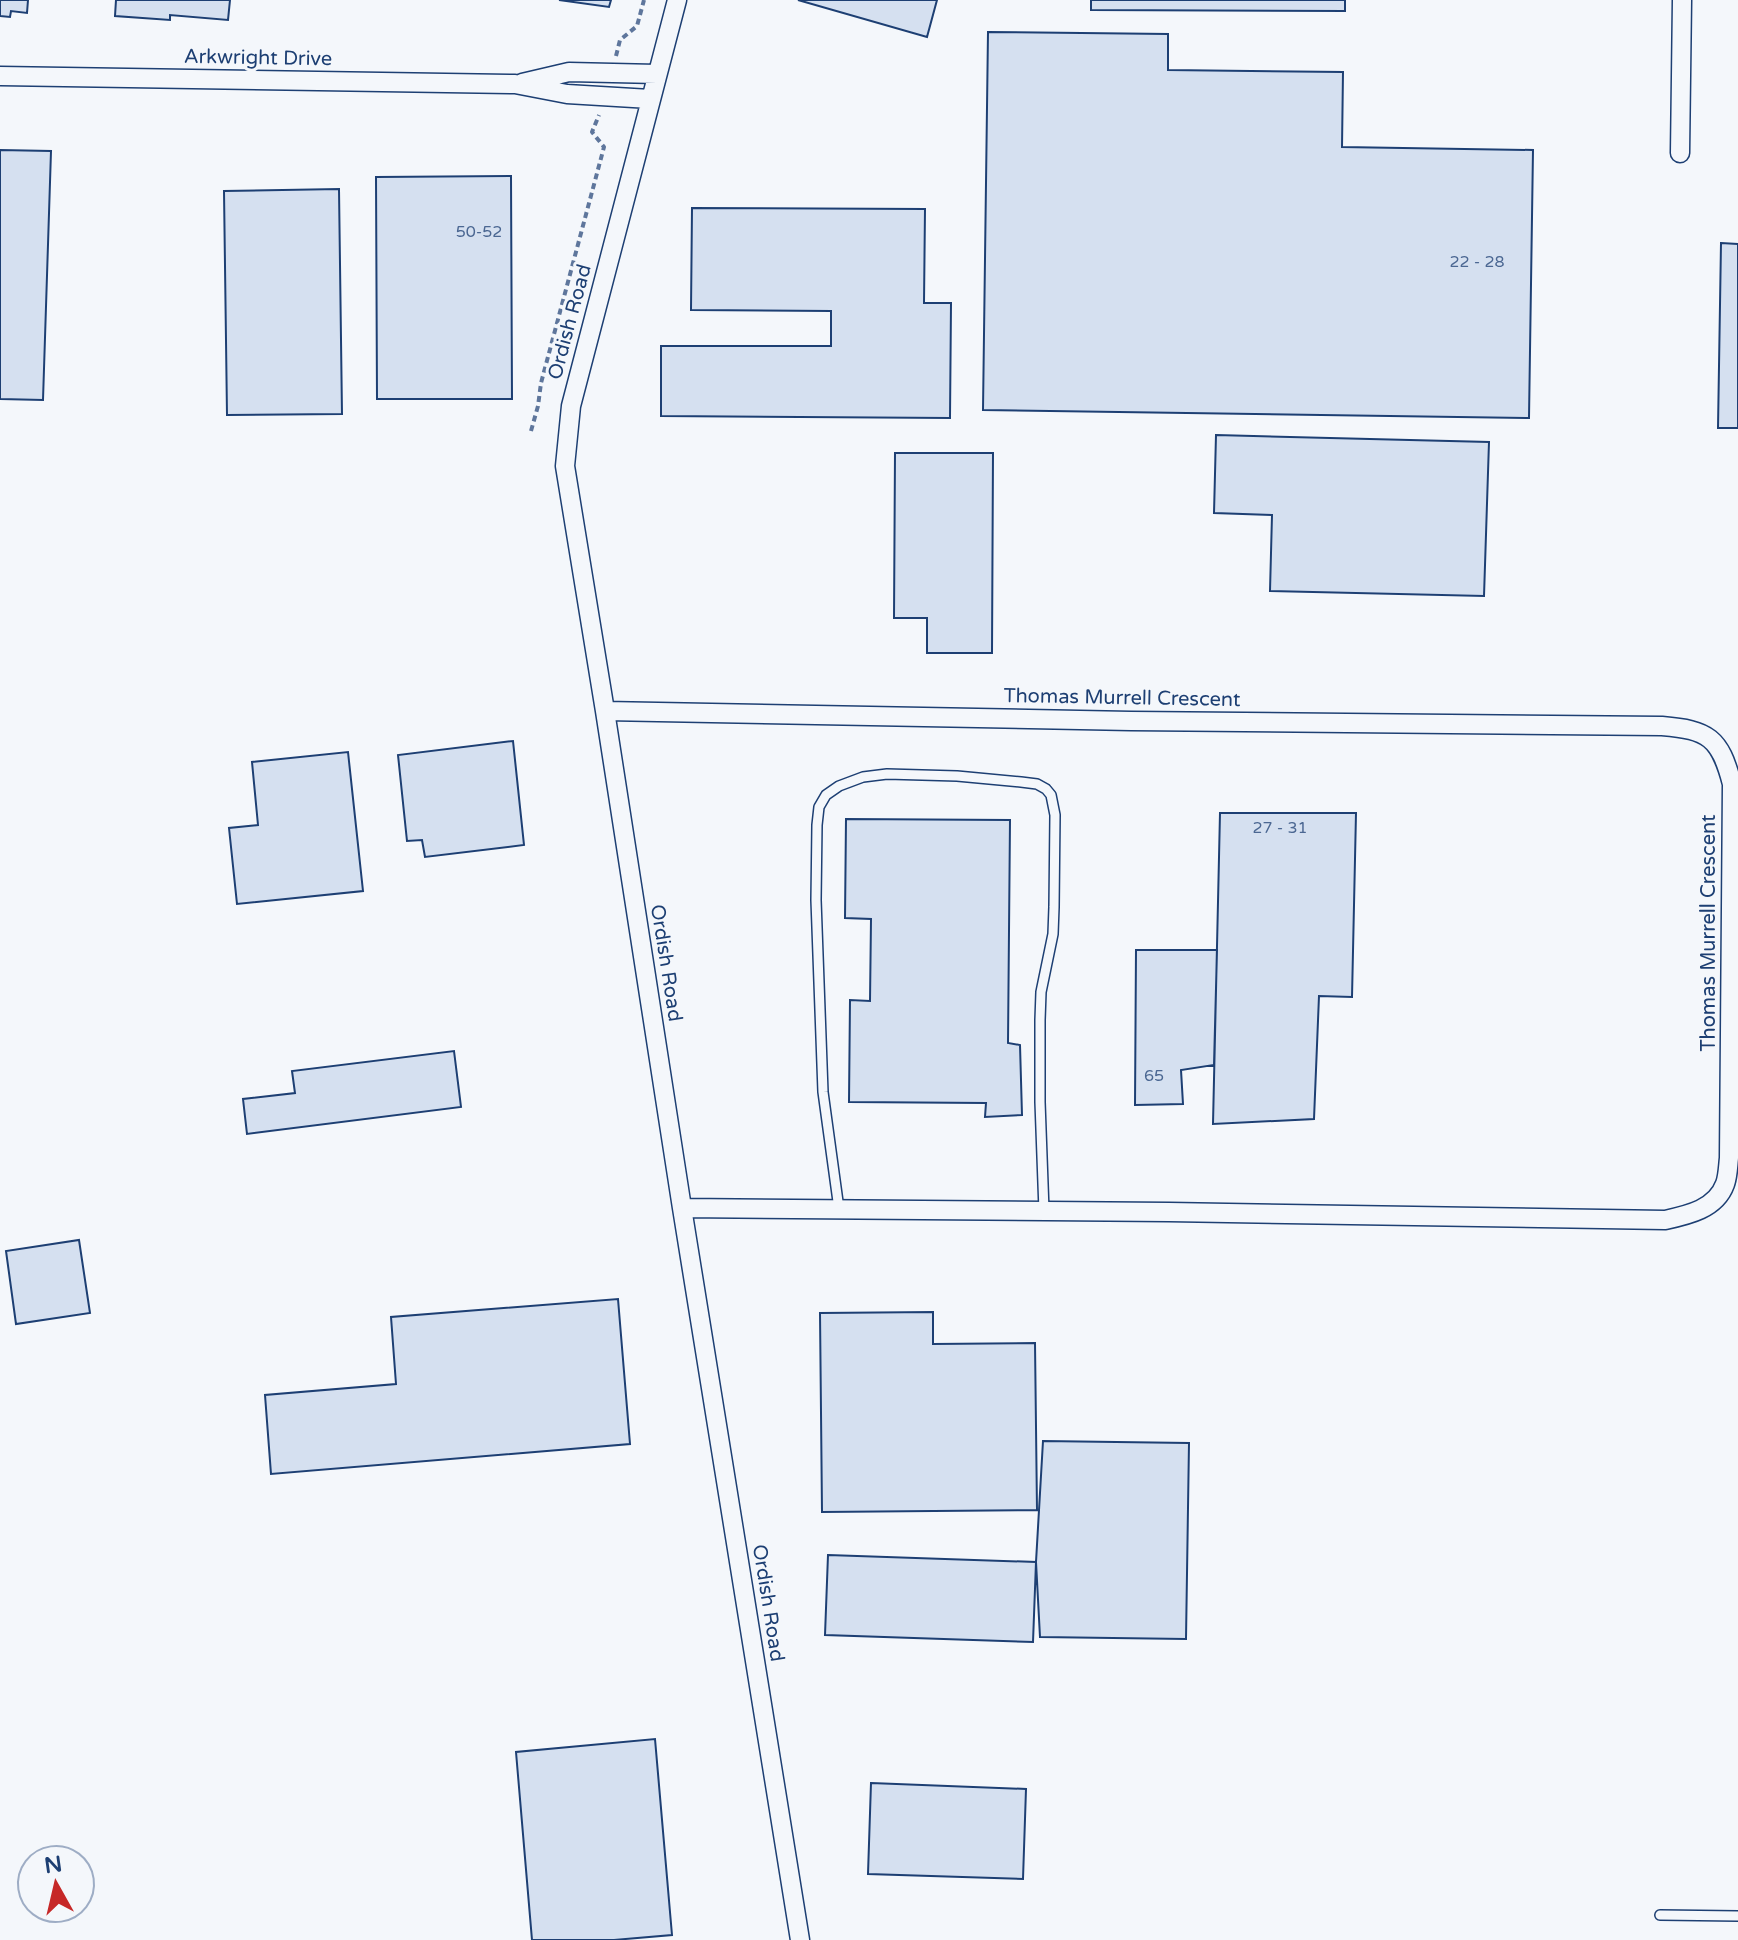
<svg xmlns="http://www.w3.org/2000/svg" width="1738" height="1940" viewBox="0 0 1738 1940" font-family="'Varela Round',sans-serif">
<rect width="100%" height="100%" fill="#f4f7fb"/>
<path fill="#d5e0f0" stroke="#1d3f73" stroke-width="2" d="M0 0H28L27 13 11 11 10 17 0 16Z
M116 0H230L228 20 170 15V20L115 16Z
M559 0H611L609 7Z
M798 0H937L927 37Z
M1091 0H1345V11L1091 10Z
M988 32 1168 34V70L1343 72 1342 147 1533 150 1529 418 983 410Z
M0 150 51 151 43 400 0 399Z
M511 176 512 399H377L376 177Z
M339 189 342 414 227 415 224 191Z
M692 208 925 209 924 303H951L950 418 661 416V346H831V311L691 310Z
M1721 243 1738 244V428H1718Z
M1216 435 1489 442 1484 596 1270 591 1272 515 1214 513Z
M895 453H993L992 653H927V618H894Z
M513 741 524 845 425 857 422 840 407 841 398 755Z
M348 752 363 891 237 904 229 828 258 825 252 762Z
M1220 813H1356L1352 997 1319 996 1314 1119 1213 1124Z
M846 819 1010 820 1008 1043 1020 1045 1022 1115 985 1117 986 1103 849 1102 850 1000 870 1001 871 919 845 918Z
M1136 950H1217L1214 1065 1181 1070 1183 1104 1135 1105Z
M454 1051 461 1107 247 1134 243 1099 295 1093 292 1071Z
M79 1240 90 1313 16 1324 6 1251Z
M618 1299 630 1444 271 1474 265 1395 396 1384 391 1317Z
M933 1312V1344L1035 1343 1037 1510 822 1512 820 1313Z
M1043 1441 1189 1443 1186 1639 1040 1637 1036 1562Z
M828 1555 1036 1562 1033 1642 825 1635Z
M655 1739 672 1935 614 1940H532L516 1752Z
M871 1783 1026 1789 1023 1879 868 1874Z"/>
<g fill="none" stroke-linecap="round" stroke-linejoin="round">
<defs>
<path id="lane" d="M839 1209 823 1092 816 900 817 825 819 807 826 795 839 786 863 777 887 774 957 776 1021 782 1037 784 1046 789 1051 795 1055 815 1054 907 1053 934 1041 992 1040 1020V1102L1044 1211
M1660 1915 1738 1916"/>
<path id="street" d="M677 0 571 406 565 466 605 711 682 1208 800 1940
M0 76 515 84 567 94 650 99
M522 83 569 72 657 74
M1680 153 1682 0
M605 711 1131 721 1662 726C1708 730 1720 737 1732 784L1729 1158C1728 1166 1728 1176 1725 1184 1716 1209 1688 1215 1665 1220L1169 1212 682 1208"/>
</defs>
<use href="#lane" stroke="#1d3f73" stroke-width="12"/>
<use href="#street" stroke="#1d3f73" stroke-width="21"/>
<path stroke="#5e769c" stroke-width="4" stroke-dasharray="6 4" stroke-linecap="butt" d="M616 56 620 40 637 26 644 0
M531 431 538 406 541 383 604 147 592 132 599 115"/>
<use href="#lane" stroke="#f4f7fb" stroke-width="9"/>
<use href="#street" stroke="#f4f7fb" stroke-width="18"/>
</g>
<g text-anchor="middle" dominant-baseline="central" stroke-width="6" stroke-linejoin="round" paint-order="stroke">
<g font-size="16" fill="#4b6792">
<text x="479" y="232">50-52</text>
<text x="1477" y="262">22 - 28</text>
<text x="1280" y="828">27 - 31</text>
<text x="1154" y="1076">65</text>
</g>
<g font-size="20" fill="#1d3f73" stroke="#f4f7fb">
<text transform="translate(258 58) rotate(1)">Arkwright Drive</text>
<text transform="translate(570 322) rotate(-75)">Ordish Road</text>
<text transform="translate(1122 698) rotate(1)">Thomas Murrell Crescent</text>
<text transform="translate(1709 933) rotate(-90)">Thomas Murrell Crescent</text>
<text transform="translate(666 963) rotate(81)">Ordish Road</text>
<text transform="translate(768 1603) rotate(81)">Ordish Road</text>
</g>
</g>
<g transform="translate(56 1884) rotate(352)"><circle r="38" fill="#f4f7fb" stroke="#9eadc5" stroke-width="2"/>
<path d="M0-6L14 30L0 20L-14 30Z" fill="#c62828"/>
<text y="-12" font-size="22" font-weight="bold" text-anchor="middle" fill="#1d3f73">N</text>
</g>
</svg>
